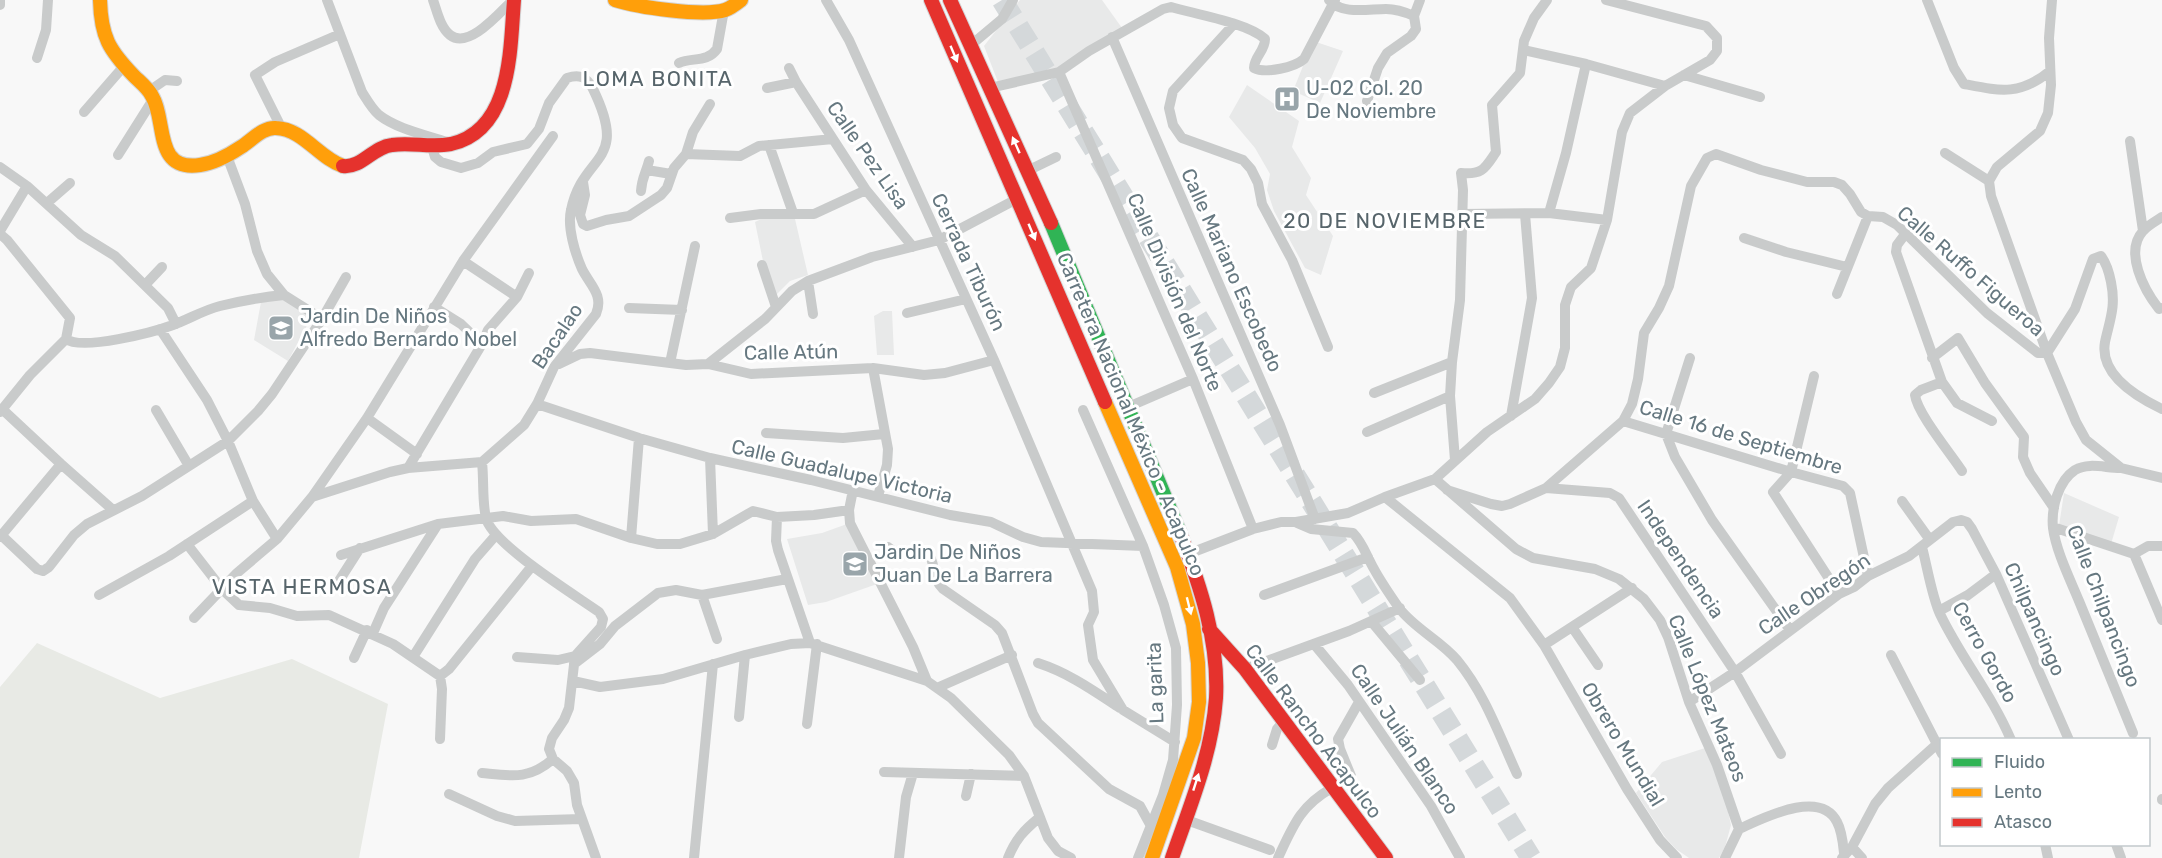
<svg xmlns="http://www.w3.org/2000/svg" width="2162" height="858" viewBox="0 0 2162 858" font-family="Rubik,sans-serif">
<rect width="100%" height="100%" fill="#f8f8f8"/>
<path fill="#e8e9e9" d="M1020 0H1102L1122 28 1059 70 998 82 984 46Z
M1313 41 1343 51 1320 103 1293 91Z
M1247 85 1299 121 1292 147 1311 178 1306 195 1333 236 1321 275 1305 268 1274 211 1267 190 1270 174 1255 148 1229 117Z
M768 216 795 219 808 275 790 281 774 297 765 271 755 222Z
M282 298 312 316 288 361 254 340 261 302Z
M883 311H892L894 355H877L874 316Z
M2064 493 2119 517 2111 544 2059 526Z
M847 524 877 584 826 602 808 605 787 539 822 533Z
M1705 748 1724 793 1731 825 1725 847 1719 858H1689L1676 849 1665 837 1636 793 1662 762Z"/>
<path fill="#e8eae5" d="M37 643 160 698 292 659 388 704 359 858H0V687Z"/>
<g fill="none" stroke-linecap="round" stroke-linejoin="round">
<path stroke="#d4d8da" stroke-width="21" stroke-dasharray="21 10" stroke-linecap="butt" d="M1002 0 1531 858"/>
<defs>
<path id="fast" d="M1051 223 1180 533"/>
<path id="slow" d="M100 0C101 37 109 50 134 76 140 82 148 88 152 96 167 120 153 172 200 165 215 163 229 155 241 147 252 140 263 127 276 128 303 129 319 158 343 166
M615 0C637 7 703 17 725 10 731 8 736 4 741 0
M1105 402 1177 567 1193 624 1198 663 1199 702 1194 738 1152 858"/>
<path id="jam" d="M931 0 1105 402
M950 0 1051 223
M343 166C362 168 373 147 392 145 412 142 430 148 451 144 512 130 510 50 514 0
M1209 629 1245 669 1386 858
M1172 858C1190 806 1212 754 1216 698 1219 641 1200 585 1180 533"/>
</defs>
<use href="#fast" stroke="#d4d5d6" stroke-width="16"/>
<use href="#slow" stroke="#d4d5d6" stroke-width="16"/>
<use href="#jam" stroke="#d4d5d6" stroke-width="16"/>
<path stroke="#c9cbcb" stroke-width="10" d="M327 0 362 92C367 100 372 109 379 115 397 129 426 135 447 142
M433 0C437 11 440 27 450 35 469 50 500 12 513 0
M826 0 849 40 994 360 1092 591 1094 612 1088 625 1093 660 1123 710 1175 742
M1329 0C1342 15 1368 9 1386 9 1396 9 1405 12 1414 16
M1927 0 1954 68 1964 84C2000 91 2020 96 2050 71
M0 5V0
M1234 24 1173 91 1169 108 1173 125 1182 138 1243 160 1251 169 1258 183 1262 204 1292 260 1328 347
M1112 37 1280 425 1315 519
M971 45 1002 19 1013 0
M1523 50 1586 64 1665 86
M37 58 46 30 48 0
M679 63C692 57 707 63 717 49L724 10
M789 68 796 82 866 190 913 247
M1059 72 1193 379 1253 529
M1684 75 1760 97
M767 88 796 82
M990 88 1059 72 1089 51 1163 9 1171 7C1195 14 1248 23 1265 39 1265 51 1254 57 1254 68 1266 74 1295 67 1304 59L1335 0
M149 91 165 80 177 81
M1367 101 1378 68 1387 53 1411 36 1416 29 1414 16 1420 0
M84 112 124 66
M281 127 255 75 275 62 340 34
M2130 141 2143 231
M769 145 793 213
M1945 153 1989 181
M686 154 740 156 759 146 833 139
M118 155 154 98
M227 156 245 204 257 251 267 274 284 295
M0 167 27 186 81 235 115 256 168 308 176 324
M647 170 671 174
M1027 171 1056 157
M1989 181 1991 196 2047 353 2076 422 2086 440 2121 468 2162 478
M1989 181 1997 167 2040 131 2048 113 2051 85 2049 38 2052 0
M583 182 585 195 580 215 583 224 587 226 606 220 629 216 661 195 667 188 674 168 686 154 693 132 710 104
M641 191C642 177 646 173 649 161
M47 203 70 183
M1549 213 1566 153 1586 64
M1463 214 1549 213 1607 220
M2162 217C2156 221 2148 225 2143 231 2124 252 2144 290 2159 309L2162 308
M730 218 761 214H814L866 190
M0 231 27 186
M1906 233 1897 245 1896 252 1942 382 1957 403 1992 421
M0 234 7 240 70 318 66 339
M1744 238 1786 252 1847 267
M463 261 517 297
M762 265 776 307
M808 281 813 314
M145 285 162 267
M1837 294 1868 216
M434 307 461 324 482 344
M629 308 682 310
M907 313 966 299
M160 329 207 400 228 441 253 501 277 539
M66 339C82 351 154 332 173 325 189 319 204 310 220 306 241 301 262 297 284 295L322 319
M2047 353 2075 309 2093 259 2101 256C2107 264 2109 272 2111 282 2116 307 2110 319 2105 342 2099 375 2137 397 2162 409
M1690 358 1666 434 1675 457 1712 520 1790 630
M1932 358 1958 338 1985 383 2024 437 2023 457 2030 473 2054 508
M670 363 695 246
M559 364 580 354 590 353 686 365 708 364 751 374 873 368 924 375 945 373 994 360
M708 364 765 319 792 291 808 281 872 257 939 240 1017 199
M873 368 888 449 887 465 878 496
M1814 376 1791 472 1773 492 1839 594
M1942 382 1921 390 1915 395C1917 413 1951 454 1962 471
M1374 393 1452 362
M537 404 639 438 710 458 811 480 950 515 991 522 1023 537 1041 542 1143 546
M1128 407 1193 379
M2 409 61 464 113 510
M156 410 189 466
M1083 410 1143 546 1164 605 1176 648 1177 705 1173 760 1163 795 1138 858
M0 412 30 375 66 339
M1511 416 1532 298 1525 214
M367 418 417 454
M1623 421 1791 472 1843 486 1850 493 1868 576
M1367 432 1450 396
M766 433 843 438 884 434
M710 458 713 534
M1455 460 1450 396 1452 362 1460 300 1463 190 1461 173C1483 175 1485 168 1496 152L1492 105 1520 73 1524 41 1534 18 1547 0
M482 462C484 480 482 501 486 518 492 544 575 595 599 612L603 619 601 627 575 656 569 708 564 720 552 738 549 749 553 759 567 771 574 783 577 805 596 858
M408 468 482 344 488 330 517 297 529 273
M2120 468C2105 468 2089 462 2075 470 2058 481 2051 509 2053 528 2056 551 2070 579 2079 601 2097 645 2115 689 2133 733
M1435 479 1516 549 1533 558 1595 569 1619 579 1644 599 1660 620 1668 637 1689 702 1717 765 1739 829
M1546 488 1610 493 1619 498 1735 672 1781 754
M853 490 849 510 850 523 913 647 927 681
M1447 490 1491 504 1502 506 1510 504 1546 488 1623 421 1632 404 1638 379 1644 333 1659 308 1669 286 1691 186 1707 158 1716 154 1761 170 1807 182H1834L1842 185 1850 194 1861 212 1868 216 1883 217 1897 225 1987 313 2038 353H2047
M312 497 390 472 408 468 482 462 524 425 537 404 554 367 596 314C604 295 590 285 582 269 575 253 567 227 571 210 583 152 630 165 593 89 587 77 580 74 567 78L549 103 539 129 527 144 493 152 478 163 461 168 441 162 435 157 432 147
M1385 497 1510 598 1544 645 1627 789 1660 840 1677 858
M1902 501 1930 540
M777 517 776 541 778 550 810 643
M1297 523 1311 529 1353 533C1363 543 1367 557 1374 569 1381 582 1390 595 1399 608 1415 629 1440 640 1457 660 1485 694 1499 735 1517 774
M2053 527 2134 554 2162 620
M0 534 37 569 43 571 49 567 74 535 87 524 142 496 228 441 258 411 272 394 322 319 346 277
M0 537 61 464
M631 538 639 438
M187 544 222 589 239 605 270 608 297 616 329 615 393 644 440 676 442 689 440 739
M888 547C906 562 917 544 928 554 936 562 931 577 943 589L995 625 1002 633 1033 714 1038 723 1109 789 1140 806 1151 826
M1922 547C1927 566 1932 597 1940 614 1961 658 1992 695 2011 740
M1188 554 1253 529 1281 522H1296L1348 513 1385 497 1435 479 1487 432 1535 399 1549 383 1560 367 1565 348V305L1571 287 1591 268 1607 220 1622 132 1630 113 1665 86 1710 60 1717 51V38L1706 26 1606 0
M2134 554 2148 546H2162
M341 555 438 524 503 516 531 521 576 519 631 538 657 544H680L713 534 753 511 777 517 814 515 849 510
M337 584 360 548
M99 595 169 556 253 501
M702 595 717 639
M1264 595 1368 557
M1939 611 1968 595 1996 574
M194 618 237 573 277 539 312 497 367 418 463 261 553 136
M1371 621 1420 680
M1572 627 1598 665
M373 633 384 608 438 524
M1314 644 1348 685 1431 806 1460 858
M1544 645 1632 588
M1891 655 1942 754
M413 657 475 559 496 535
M517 657 558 660 575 656
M354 658 367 630
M1038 663C1069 673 1094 691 1120 708
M574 664 600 644 615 626 658 593 676 590 702 595 787 579
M1245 669 1349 631 1400 608
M440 676 449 669 532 566
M573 681 600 687 663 679 745 655 791 644 810 643 927 681 951 698 1009 755 1024 776 1048 838 1058 851 1071 858
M939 687 1012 655
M1689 702 1735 672 1839 594 1854 587 1868 576 1909 556 1953 522 1961 520 1967 522 1972 529 1996 574 2069 740
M739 717 745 655
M807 724 817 644
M1272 745 1277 729 1283 722
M884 772 1024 776
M482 773C512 776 529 780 553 759
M1351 776 1340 749 1338 739 1359 702
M449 794 497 816 515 821 581 819
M966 796 971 774
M2162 799V800
M1184 819 1270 850
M1739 829C1762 819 1820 788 1837 822 1842 831 1843 843 1844 853
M2045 844 2048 858
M2116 844 2121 858
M1852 847 1862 858
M694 858 713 664
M899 858 906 797 913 773
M1008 858C1015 840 1024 830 1039 818
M1278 858C1293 826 1300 806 1332 788
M1725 858 1739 829
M1842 858 1852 847 1875 804 1888 788 1936 745"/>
<use href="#fast" stroke="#30b455" stroke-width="14"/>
<use href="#slow" stroke="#ff9f0a" stroke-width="14"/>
<use href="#jam" stroke="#e5322d" stroke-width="14"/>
</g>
<defs><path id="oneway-solid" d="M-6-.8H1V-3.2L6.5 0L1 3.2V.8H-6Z" transform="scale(1.5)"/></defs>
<g fill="#fff">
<use href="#oneway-solid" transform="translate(954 54) rotate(67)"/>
<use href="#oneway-solid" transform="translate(1016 145) rotate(-114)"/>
<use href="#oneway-solid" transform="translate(1032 232) rotate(67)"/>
<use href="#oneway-solid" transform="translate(1189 606) rotate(76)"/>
<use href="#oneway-solid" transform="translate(1196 782) rotate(-72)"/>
</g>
<defs>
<symbol id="hospital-square" viewBox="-11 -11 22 22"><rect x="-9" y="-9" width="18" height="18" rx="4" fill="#99a5aa" stroke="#fff"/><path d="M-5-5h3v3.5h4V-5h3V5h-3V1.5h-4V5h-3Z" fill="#fff"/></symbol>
<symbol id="school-square" viewBox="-11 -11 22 22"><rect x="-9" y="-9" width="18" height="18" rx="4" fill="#99a5aa" stroke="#fff"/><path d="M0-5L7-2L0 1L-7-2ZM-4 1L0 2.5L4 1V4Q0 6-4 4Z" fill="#fff"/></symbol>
</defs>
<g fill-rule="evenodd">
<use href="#hospital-square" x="1272" y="84" width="30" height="30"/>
<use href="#school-square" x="266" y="313" width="30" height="30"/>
<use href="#school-square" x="840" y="549" width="30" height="30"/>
</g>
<g text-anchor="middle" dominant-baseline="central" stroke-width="6" stroke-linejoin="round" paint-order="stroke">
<g font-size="20" fill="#667880" stroke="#fff" text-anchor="start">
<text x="1306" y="88">U-02 Col. 20<tspan x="1306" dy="23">De Noviembre</tspan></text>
<text x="300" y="316">Jardin De Niños<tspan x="300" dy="23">Alfredo Bernardo Nobel</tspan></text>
<text x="874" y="552">Jardin De Niños<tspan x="874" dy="23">Juan De La Barrera</tspan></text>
</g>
<g font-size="20" fill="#667880" stroke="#fff">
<text transform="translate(868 155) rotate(55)">Calle Pez Lisa</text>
<text transform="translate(969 262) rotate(65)">Cerrada Tiburón</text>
<text transform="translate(1232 270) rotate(66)">Calle Mariano Escobedo</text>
<text transform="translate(1971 271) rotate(41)">Calle Ruffo Figueroa</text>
<text transform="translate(1175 292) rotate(67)">Calle División del Norte</text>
<text transform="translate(557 336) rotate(-56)">Bacalao</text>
<text transform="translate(791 352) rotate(-1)">Calle Atún</text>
<text transform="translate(1131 414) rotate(67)">Carretera Nacional México - Acapulco</text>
<text transform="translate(1741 437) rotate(17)">Calle 16 de Septiembre</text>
<text transform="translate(842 471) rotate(13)">Calle Guadalupe Victoria</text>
<text transform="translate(1681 559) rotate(56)">Independencia</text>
<text transform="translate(1814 594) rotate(-34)">Calle Obregón</text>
<text transform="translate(2104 606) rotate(69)">Calle Chilpancingo</text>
<text transform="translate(2035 619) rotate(66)">Chilpancingo</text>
<text transform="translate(1985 652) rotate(61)">Cerro Gordo</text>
<text transform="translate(1155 683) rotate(-92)">La garita</text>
<text transform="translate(1708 698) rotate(68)">Calle López Mateos</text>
<text transform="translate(1314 731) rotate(53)">Calle Rancho Acapulco</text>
<text transform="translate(1405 739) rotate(56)">Calle Julián Blanco</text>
<text transform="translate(1623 744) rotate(59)">Obrero Mundial</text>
</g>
<g font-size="21" letter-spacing="1.5" fill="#57656b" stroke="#fff">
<text x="658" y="78">LOMA BONITA</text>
<text x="1385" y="220">20 DE NOVIEMBRE</text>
<text x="302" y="586">VISTA HERMOSA</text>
</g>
</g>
<rect x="1940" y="738" width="210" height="108" fill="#ffffff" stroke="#c2c9cc" stroke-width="1.5"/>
<rect x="1952" y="758" width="30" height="9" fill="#30b455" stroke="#c2c9cc" stroke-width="1.5"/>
<text x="1994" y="768" font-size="18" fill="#667880">Fluido</text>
<rect x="1952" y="788" width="30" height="9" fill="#ff9f0a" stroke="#c2c9cc" stroke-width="1.5"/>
<text x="1994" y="798" font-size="18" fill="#667880">Lento</text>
<rect x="1952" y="818" width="30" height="9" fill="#e5322d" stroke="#c2c9cc" stroke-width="1.5"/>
<text x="1994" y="828" font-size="18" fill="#667880">Atasco</text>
</svg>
